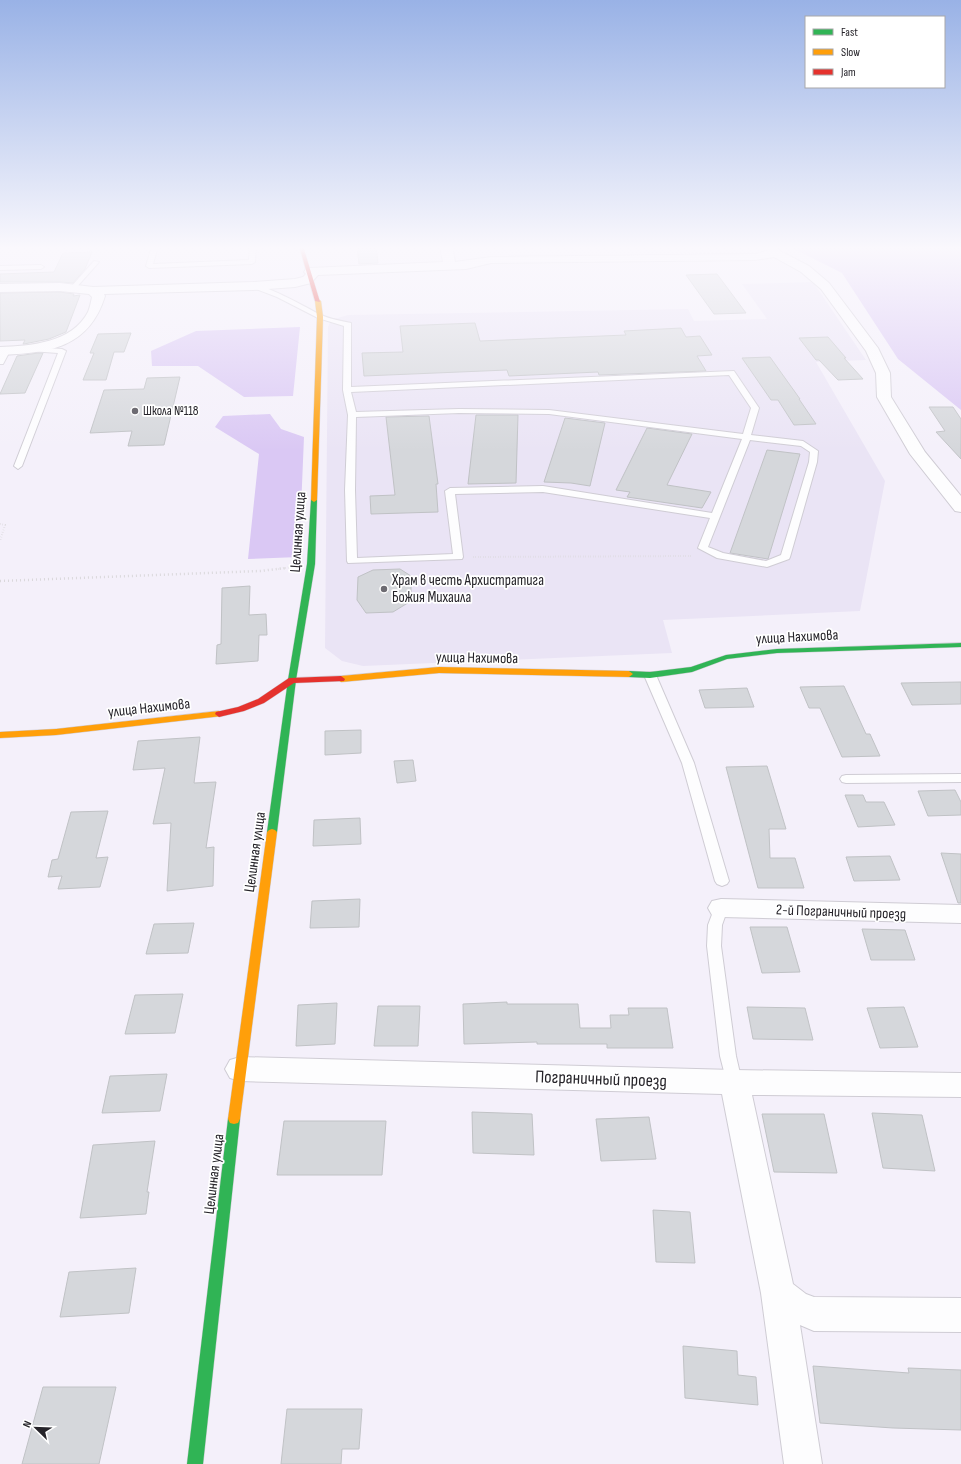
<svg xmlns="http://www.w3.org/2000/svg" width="961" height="1464" viewBox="0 0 961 1464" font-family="'Sofia Sans Condensed',sans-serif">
<rect width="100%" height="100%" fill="#f4f0fa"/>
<path fill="#eae4f5" d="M813 282 866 360 816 362 885 481 860 611 663 620 672 653 363 666 342 661 325 648 328 327 331 320 348 315 688 309 694 321 767 319 742 284Z"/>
<path fill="#dac8f4" d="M788 246H961V410L898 359 842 273Z
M300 327 293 396 244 397 198 366H152L151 351 196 331Z
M270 414 281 429 304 437 299 557 248 559 259 454 215 427 223 416Z"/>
<path fill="#d5d7db" stroke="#c0c2c5" d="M357 246H376L378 263 359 264Z
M92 252 85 269 73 283 60 282H0V274L54 272 63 253Z
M717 274 746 313 714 314 686 275Z
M60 292 74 294 73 296 80 295 66 332 49 339 24 344H23L25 340 0 341V293Z
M475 323 480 341 626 335 624 331 681 328 686 337 700 336 712 355 697 356 706 371 599 375 598 372 509 376 507 370 364 376 362 353 403 352 400 326Z
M131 333 124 352H114L106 380H83L94 353H90L98 334Z
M828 337 846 358H844L863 379 838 380 819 360H816L799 338Z
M38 353H43L25 393 0 394 17 356Z
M770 357 800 399H799L816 424 794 425 778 400H771L742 358Z
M180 377 164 445 128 446 132 431 90 433 104 390 144 389 147 378Z
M929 407H953L961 419V459L936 432 945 431Z
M476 415H518L516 483 468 484Z
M429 416 438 484H436L438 512 371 514 370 496 395 495 386 417Z
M565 418 605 423 590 486 571 483 544 482Z
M647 428 692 434 667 485 711 492 702 508 627 497 630 492 616 490Z
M767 450 800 454 768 559 730 553Z
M400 569 411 576V601L393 612 366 613 357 600 358 577 373 570Z
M250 586 249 615 266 614 267 635H259L258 661 216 664 217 645 221 644 222 588Z
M961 682V704L912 705 901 683Z
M844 686 866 734H870L880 756 842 757 820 708H809L800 687Z
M747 688 754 707 705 708 699 690Z
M361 730V753L325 755V731Z
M200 737 194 783 216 782 206 848 214 847 213 886 167 891 171 823 153 824 165 768 133 770 138 741Z
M413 760 416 781 397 783 394 761Z
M767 766 786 829H769L770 858H795L804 888H758L726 767Z
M955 790 961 802V815L928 816 918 791Z
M845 795H863L866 802H884L895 825 858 827Z
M108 811 96 858 108 857 100 887 58 889 62 876 48 877 52 860 58 859 71 812Z
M360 818 361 844 313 846 314 820Z
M941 853 961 854V903H958Z
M890 856 900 880 854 881 846 857Z
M360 899 359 927 310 928 312 901Z
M194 923 188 953 146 954 154 924Z
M750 927H787L800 972 762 973Z
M862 929 905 930 915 960H871Z
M183 994 175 1033 125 1034 135 995Z
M507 1002V1004H578L580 1028H611L610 1015H629L628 1008H667L673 1048H607V1044H537V1042L464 1044 463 1004Z
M337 1003 335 1044 296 1046 298 1005Z
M378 1006H420L418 1046H374Z
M747 1007 805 1008 813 1040 753 1039Z
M904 1007 918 1047 880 1048 867 1008Z
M167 1074 160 1111 102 1113 110 1076Z
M472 1112 532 1114 534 1155 473 1153Z
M872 1113 922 1115 935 1171 883 1168Z
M762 1114H824L837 1173 774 1172Z
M649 1117 656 1159 601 1161 596 1119Z
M284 1121H386L382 1175H277Z
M155 1141 147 1192H149L146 1214 80 1218 93 1145Z
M653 1210 690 1212 695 1263 656 1262Z
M136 1268 129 1313 60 1317 69 1272Z
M683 1346 737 1351 738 1375 756 1377 758 1405 685 1398Z
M813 1366 909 1373 908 1368 961 1370V1430L893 1428 820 1423Z
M43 1387H116L99 1464H22Z
M287 1409H362L359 1449H342L341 1464H281Z"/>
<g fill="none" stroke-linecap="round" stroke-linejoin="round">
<defs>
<path id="lane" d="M152 246H158L153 264 249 260 250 246H256L255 262 252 264 149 268 146 266Z
M94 261 99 262 75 289H71V287Z
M0 266 41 265 44 267 41 269 0 270Z
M251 285C264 283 307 308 321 315 330 319 341 321 351 323V387L734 371 759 408 751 435 803 441 818 451 817 462 790 557 789 559 767 567 717 558 698 548 710 518 543 492 455 494 463 557 462 559 348 563 347 561 345 490 348 415 343 390 344 326 318 318 277 297 251 287ZM729 375 751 408 743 434 549 410 459 409 356 412 351 392ZM459 413 549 414 742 439 712 513 543 486 450 488 445 491 453 554 357 558 355 490 356 417ZM750 440 801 446 810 452 809 462 781 555 766 561 723 553 708 547Z
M27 347 62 349 66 351 22 466 18 469 14 466 58 353 30 351 26 349Z
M3 349H9L10 351 3 364H0V355Z
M650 672 654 673 656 675 694 763 729 881 727 884 722 886 717 884 715 881 682 763 644 675 646 673Z
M961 774V782L846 783 842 782 840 779 842 776 846 775Z
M721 903 726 904 728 908 722 925 721 946 736 1056 742 1082 740 1087 734 1089 728 1087 720 1056 707 946 708 925 716 904Z"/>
<path id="street" d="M440 246H452L455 262 491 257 755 254 767 251 762 246H775L780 251 809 266 829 283 878 348 890 373 891 397 925 452 961 496V512L955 511 910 454 877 397 876 373 866 351 821 289 801 272 774 257 755 260 491 263 466 269 318 275 311 283 295 287 253 290 104 294 105 296C89 348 49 353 0 355V347C30 346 72 343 88 312 90 307 91 302 92 297L89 294 60 291 0 292V284L60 283 93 287 253 282 295 279 303 277 306 274 304 272 306 269 310 268 443 262Z
M721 899 961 905V923L721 917 712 915 708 908 712 901Z
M240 1057 734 1070 961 1073V1097L752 1095 793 1284 806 1294 814 1297 961 1298V1332L814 1331 800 1325 822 1464H784L761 1293 722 1094 240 1081 230 1078 225 1069 230 1060Z"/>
<path id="fast" d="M314 498 317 500 315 564 296 680 277 832 275 834H269L267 832 288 680 307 564 311 500Z
M961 643V647L777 653 727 659 692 672 650 678 629 677 625 674 629 671 650 672 691 667 726 655 777 649Z
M234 1114 238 1115 240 1119 203 1464H187L228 1119 230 1115Z"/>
<path id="slow" d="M318 299 321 301 323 317 317 500 314 502 311 500 317 317 315 301Z
M439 667 629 671 633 674 629 677 439 673 341 682 337 679 341 676Z
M219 711 223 714 222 716 56 735 0 738V732L56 729Z
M272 829 275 830 277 832 240 1119 238 1123 234 1124 230 1123 228 1119 267 832 269 830Z"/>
<path id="jam" d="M299 246H303L320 302 315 301Z
M341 676 345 679 344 681 294 683 264 703 244 711 219 717 215 714 216 712 238 707 258 699 289 678Z"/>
</defs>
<use href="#lane" stroke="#cfccd4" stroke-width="2"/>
<use href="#street" stroke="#cfccd4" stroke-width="2"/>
<use href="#fast" stroke="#cfccd4" stroke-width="1"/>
<use href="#slow" stroke="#cfccd4" stroke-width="1"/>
<use href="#jam" stroke="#cfccd4" stroke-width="1"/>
<path stroke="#dad8db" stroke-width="2" stroke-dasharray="0.5 2" stroke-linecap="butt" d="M0 524 5 525 0 541
M473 557 692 556
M278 569 292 567"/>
<path stroke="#dad8db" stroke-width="2.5" stroke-dasharray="1 3" stroke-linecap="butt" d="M0 581 260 571 286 568"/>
<use href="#lane" fill="#fdfdfe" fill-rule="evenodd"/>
<use href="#street" fill="#fdfdfe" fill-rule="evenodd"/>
<use href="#fast" fill="#30b455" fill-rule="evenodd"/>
<use href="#slow" fill="#ff9f0a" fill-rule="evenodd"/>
<use href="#jam" fill="#e5322d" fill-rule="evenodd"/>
</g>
<linearGradient id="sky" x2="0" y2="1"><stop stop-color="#99b2e6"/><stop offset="0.55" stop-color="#faf8fd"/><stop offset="1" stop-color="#faf8fd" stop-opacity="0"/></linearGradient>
<rect width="961" height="451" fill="url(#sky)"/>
<g fill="#6d6b72" stroke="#fff" stroke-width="1.5">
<circle cx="135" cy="411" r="4"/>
<circle cx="384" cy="589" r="4"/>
</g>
<g text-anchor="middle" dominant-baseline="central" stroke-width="3.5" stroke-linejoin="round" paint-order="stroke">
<g font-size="13" fill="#252329" stroke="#fff" text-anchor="start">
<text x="143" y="411">Школа №118</text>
</g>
<g font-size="15" fill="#252329" stroke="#fff">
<text transform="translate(298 532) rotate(-86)">Целинная улица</text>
<text transform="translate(797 637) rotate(-3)">улица Нахимова</text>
<text transform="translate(477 658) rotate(1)">улица Нахимова</text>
<text transform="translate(149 708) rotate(-6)">улица Нахимова</text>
<text transform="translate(255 852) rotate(-82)">Целинная улица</text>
<text transform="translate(841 912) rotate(2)">2-й Пограничный проезд</text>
<text transform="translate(214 1174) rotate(-83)">Целинная улица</text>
</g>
<g font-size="15" fill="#252329" stroke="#fff" text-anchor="start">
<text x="392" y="580">Храм в честь Архистратига<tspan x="392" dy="17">Божия Михаила</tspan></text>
</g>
<g font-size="18" fill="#252329" stroke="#fff">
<text transform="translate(601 1079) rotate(2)">Пограничный проезд</text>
</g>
</g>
<rect x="805" y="16" width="140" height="72" fill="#ffffff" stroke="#a8a7a9"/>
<rect x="813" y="29" width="20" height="6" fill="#30b455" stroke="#a8a7a9"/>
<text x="841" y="36" font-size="12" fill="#252329">Fast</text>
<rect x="813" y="49" width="20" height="6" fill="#ff9f0a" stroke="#a8a7a9"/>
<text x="841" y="56" font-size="12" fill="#252329">Slow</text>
<rect x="813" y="69" width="20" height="6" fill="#e5322d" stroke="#a8a7a9"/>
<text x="841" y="76" font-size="12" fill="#252329">Jam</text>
<g transform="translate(36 1428) rotate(293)" stroke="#ffffff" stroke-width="3" paint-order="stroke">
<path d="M0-3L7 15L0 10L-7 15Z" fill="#252329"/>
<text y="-6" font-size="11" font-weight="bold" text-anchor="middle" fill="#252329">N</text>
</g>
</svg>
